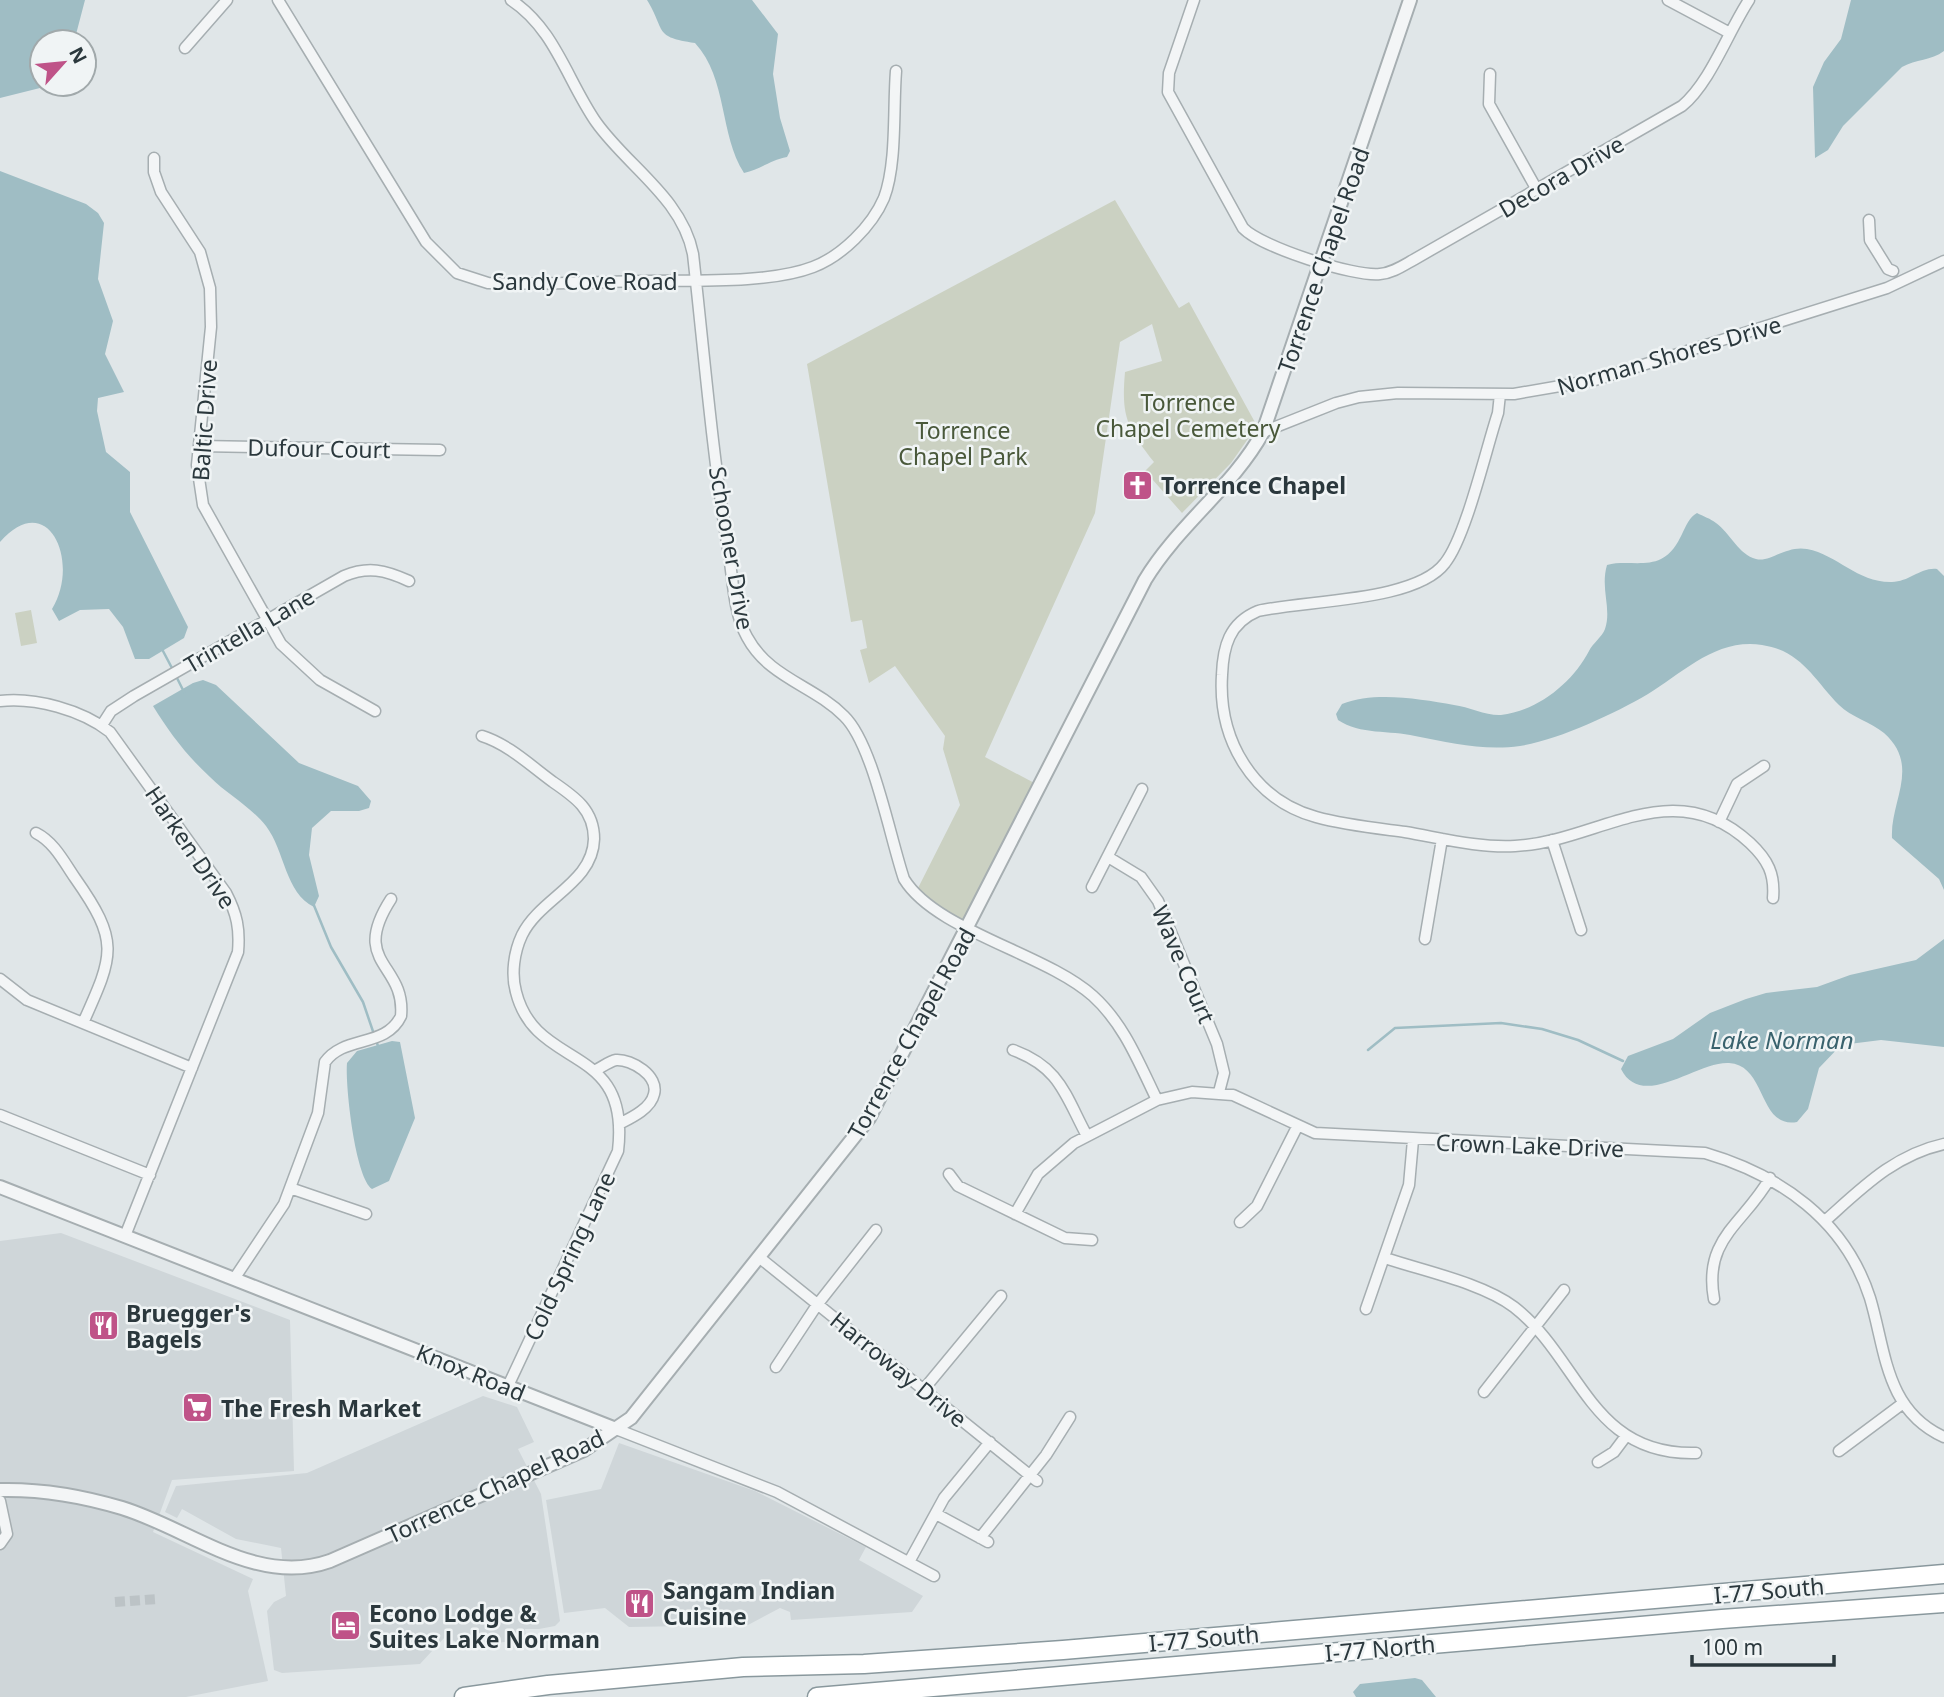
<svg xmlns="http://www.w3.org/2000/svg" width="1944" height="1697" viewBox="0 0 1944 1697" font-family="'Noto Sans',sans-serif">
<rect width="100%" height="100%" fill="#e0e6e8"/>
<path fill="#cfd6d9" d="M61 1233 290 1320 294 1471 172 1480 153 1532 253 1579 248 1591 268 1681 186 1697H0V1241Z
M483 1396 517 1407 534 1442 518 1449 541 1494 560 1621 555 1626 539 1629H525L526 1639 468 1647 445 1637 420 1664 282 1673 274 1670 267 1611 274 1602 286 1596 281 1548 236 1539 182 1509 177 1518 165 1512 176 1486 307 1473Z
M619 1443 755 1491 866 1547 859 1560 923 1596 912 1612 791 1620 790 1612 780 1608 748 1625 629 1627 605 1608 564 1613 546 1500 601 1489Z"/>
<path fill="#cbd1c2" d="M1115 200 1179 308 1189 302 1257 426 1231 463 1182 513 1145 471 1154 462C1127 427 1121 417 1125 372L1162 361 1152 324 1120 342 1095 513 985 757 1040 786 969 927 915 894 960 805 943 749 945 736 895 666 869 683 860 650 867 648 862 620 851 622 807 364Z
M31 610 37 643 21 646 15 613Z"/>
<path fill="#9fbdc4" d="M0 0H85L74 42H42L44 87 0 98Z
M647 0H752L778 34 773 74 780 118 790 151 787 157C770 160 760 170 744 173 719 134 728 79 695 43 653 37 666 31 647 0Z
M1851 0H1944V51C1931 61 1916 59 1902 67L1843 126 1828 150 1815 158 1813 87 1824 62 1841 39Z
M0 171 86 204 98 213 104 223 98 279 113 321 105 354 124 392 98 398 97 411 106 452 130 472V512L188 627 184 638 149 659H135L123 627 109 609 80 610 59 621 52 609C81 562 48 487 0 542Z
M1697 513C1703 516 1711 519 1716 523 1730 533 1739 555 1756 559 1770 563 1786 545 1807 549 1838 555 1858 583 1892 582 1909 582 1921 567 1937 569L1944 576V890L1939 879 1892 838C1890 801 1921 766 1884 733 1871 722 1851 717 1839 705 1814 680 1802 651 1762 645 1716 638 1683 673 1648 694 1614 714 1558 740 1520 746 1484 751 1450 743 1415 736 1390 730 1360 735 1338 720L1336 714 1342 704C1375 691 1420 699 1454 705 1469 707 1487 716 1501 715 1538 711 1573 682 1589 651 1593 643 1602 637 1605 629 1612 608 1600 589 1607 565 1624 560 1645 567 1661 559 1683 548 1682 521 1697 513Z
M203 680 216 685 299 763 358 786 371 801 369 808 359 811H331L312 828 309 855 319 896 314 907C285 893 285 851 266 826 250 806 228 795 210 777 187 756 169 732 153 706L193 683Z
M1944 939V1047L1881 1040 1841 1045 1819 1068 1808 1109 1797 1122C1758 1129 1767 1065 1729 1063 1697 1061 1642 1111 1621 1069L1628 1056 1673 1039 1710 1013 1746 999 1766 993 1817 987 1850 975 1916 960Z
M392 1041 400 1042 415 1118 389 1181 372 1189C355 1177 345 1084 347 1063L357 1051Z
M1415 1678 1422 1680 1436 1697H1356L1353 1692 1360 1684Z"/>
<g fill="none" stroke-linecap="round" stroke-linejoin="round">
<path stroke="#9fbdc4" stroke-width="2.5" d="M163 651 173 670
M176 676 184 692
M313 903 331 947 363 1002 378 1046
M1368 1050 1395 1028 1501 1023 1542 1029 1578 1040 1623 1061"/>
<path stroke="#bcc3c6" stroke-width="10" stroke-dasharray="10 5" stroke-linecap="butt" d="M115 1602 157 1599"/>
<defs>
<path id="minor" d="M278 0 426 242 457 273 488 283C540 285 592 282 643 281 691 280 769 284 813 267 842 256 872 226 884 198 897 164 893 108 896 71
M511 0C555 29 567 80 596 122 627 166 682 198 693 254 704 353 712 451 728 549 733 577 733 612 747 637 769 678 813 685 844 716 873 744 890 838 904 879 936 931 1045 953 1093 996 1124 1024 1139 1063 1157 1100
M1194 0 1169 73 1168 92 1243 228C1261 247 1354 277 1380 274 1393 273 1404 265 1415 259L1682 106C1710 83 1728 32 1749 0
M1668 0 1728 32
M185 48 227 0
M1490 74 1489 104 1537 190
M154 158V172L161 192 200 252 210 288 211 327 197 465 203 505 281 644 320 680 375 711
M1869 220 1870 240 1888 269 1893 271
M1500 394 1498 413C1486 449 1466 537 1445 563 1416 602 1305 600 1258 611 1229 623 1223 647 1222 675 1218 739 1252 799 1316 817 1345 825 1375 828 1405 832 1441 838 1478 848 1515 846 1598 842 1673 771 1750 843 1768 860 1775 874 1773 898
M1263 432 1336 403 1359 397 1398 393 1514 394 1595 380 1887 288 1944 261
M199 446 440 450
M0 701C35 697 82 710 110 732L226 893C237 914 240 929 238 952L125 1236
M102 725 111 711 134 696 344 576C368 566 385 570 409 581
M482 736C508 744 531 766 553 782 575 797 594 810 594 839 593 883 540 898 522 935 514 952 511 974 516 992 536 1072 631 1041 618 1151L508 1386
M1719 822 1737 784 1764 766
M36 833C54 842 64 862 75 878 120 942 114 954 83 1023
M1552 840 1581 930
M1108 857 1141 877 1158 901 1217 1044 1224 1073 1219 1092
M1092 887 1142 789
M1425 939 1442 839
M0 979 27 1000 192 1068
M1013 1050C1060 1067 1065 1095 1087 1136
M596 1070C602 1067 610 1061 616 1060 632 1059 659 1076 654 1094 651 1108 633 1117 621 1123
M0 1115 150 1175
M949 1174 958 1186 1065 1238 1092 1240
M290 1188 366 1214
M1015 1214 1038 1174 1074 1143 1157 1100 1192 1092 1233 1095 1315 1133 1705 1153C1780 1175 1845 1220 1870 1298 1886 1351 1885 1410 1944 1437
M1825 1221C1862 1188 1894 1155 1944 1144
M1240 1222 1257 1206 1297 1127
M760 1258 1037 1481
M1385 1258C1424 1271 1482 1283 1514 1307 1581 1359 1590 1456 1696 1453
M234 1279 284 1204 318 1113 325 1062C344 1035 386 1048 401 1016 406 963 349 964 391 899
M1714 1299C1703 1238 1744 1224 1770 1178
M1366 1309 1409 1185 1413 1140
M776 1367 817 1305 876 1230
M924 1389 1001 1296
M1484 1392 1564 1290
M616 1429 777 1492 934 1576
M1839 1451 1902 1404
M1598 1462 1614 1452 1626 1436
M0 1501 7 1534 0 1544
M936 1514 988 1542
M980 1538 1046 1455 1070 1417
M909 1562 944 1498 990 1442"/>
<path id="tertiary" d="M0 1187 616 1429
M0 1490C42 1489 82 1496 122 1508 190 1529 257 1587 330 1561L584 1450 631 1418 869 1118 1145 580C1178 525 1233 487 1263 432L1410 0"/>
<path id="motorway" d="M464 1697 548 1685 743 1667 864 1664 1063 1650 1944 1574
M817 1697 1722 1619 1944 1603"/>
</defs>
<use href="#minor" stroke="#a6aeb1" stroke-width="13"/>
<use href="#tertiary" stroke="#a6aeb1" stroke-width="16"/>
<use href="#motorway" stroke="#89989d" stroke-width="21"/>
<use href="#minor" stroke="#f3f5f6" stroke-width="10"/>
<use href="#tertiary" stroke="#f3f5f6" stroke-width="12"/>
<use href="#motorway" stroke="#fff" stroke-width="18"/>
</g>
<defs>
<symbol id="church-square" viewBox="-11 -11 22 22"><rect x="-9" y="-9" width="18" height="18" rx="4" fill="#bf5388" stroke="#f0f4f5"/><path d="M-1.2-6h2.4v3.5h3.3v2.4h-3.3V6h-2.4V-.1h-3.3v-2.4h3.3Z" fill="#fff"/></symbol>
<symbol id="restaurant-square" viewBox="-11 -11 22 22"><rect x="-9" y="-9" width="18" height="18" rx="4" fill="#bf5388" stroke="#f0f4f5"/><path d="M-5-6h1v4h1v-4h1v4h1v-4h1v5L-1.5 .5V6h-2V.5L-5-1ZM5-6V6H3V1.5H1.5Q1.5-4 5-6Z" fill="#fff"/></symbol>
<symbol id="supermarket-square" viewBox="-11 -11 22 22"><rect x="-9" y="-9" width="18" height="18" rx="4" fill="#bf5388" stroke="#f0f4f5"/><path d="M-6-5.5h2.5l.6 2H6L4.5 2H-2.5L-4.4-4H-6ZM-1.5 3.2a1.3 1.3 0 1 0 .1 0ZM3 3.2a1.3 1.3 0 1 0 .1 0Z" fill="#fff"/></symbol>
<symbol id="hotel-square" viewBox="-11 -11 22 22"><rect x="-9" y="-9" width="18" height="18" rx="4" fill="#bf5388" stroke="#f0f4f5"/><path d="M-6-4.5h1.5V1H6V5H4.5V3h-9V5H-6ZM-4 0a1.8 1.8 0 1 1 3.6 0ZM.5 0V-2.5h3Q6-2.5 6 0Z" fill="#fff"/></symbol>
</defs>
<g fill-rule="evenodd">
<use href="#church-square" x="1120" y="468" width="35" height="35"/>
<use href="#restaurant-square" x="86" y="1308" width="35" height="35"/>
<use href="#supermarket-square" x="180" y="1390" width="35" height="35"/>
<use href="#restaurant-square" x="622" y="1586" width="35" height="35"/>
<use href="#hotel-square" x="328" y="1608" width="35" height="35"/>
</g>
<g text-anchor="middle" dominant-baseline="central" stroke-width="5" stroke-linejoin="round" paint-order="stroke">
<g font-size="23" fill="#2b383d" stroke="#f0f4f5">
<text transform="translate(1561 176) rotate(-30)">Decora Drive</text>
<text transform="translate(1323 260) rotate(-71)">Torrence Chapel Road</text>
<text x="585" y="281">Sandy Cove Road</text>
<text transform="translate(1669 355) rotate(-16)">Norman Shores Drive</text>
<text transform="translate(204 420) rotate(-86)">Baltic Drive</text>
<text transform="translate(319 448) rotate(1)">Dufour Court</text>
<text transform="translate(732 548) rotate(80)">Schooner Drive</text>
<text transform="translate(249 630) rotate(-30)">Trintella Lane</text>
<text transform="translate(191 847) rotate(56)">Harken Drive</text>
<text transform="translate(1184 964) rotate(67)">Wave Court</text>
<text transform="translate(911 1033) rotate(-61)">Torrence Chapel Road</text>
<text transform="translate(1530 1145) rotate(2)">Crown Lake Drive</text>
<text transform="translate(569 1256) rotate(-65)">Cold Spring Lane</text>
<text transform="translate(899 1369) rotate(39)">Harroway Drive</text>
<text transform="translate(471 1372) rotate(22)">Knox Road</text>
<text transform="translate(495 1486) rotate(-25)">Torrence Chapel Road</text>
<text transform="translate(1769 1590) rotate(-5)">I-77 South</text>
<text transform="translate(1204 1638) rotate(-5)">I-77 South</text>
<text transform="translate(1380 1648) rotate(-5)">I-77 North</text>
</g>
<g font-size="23" fill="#49583a" stroke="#f0f4f5">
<text x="1188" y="402">Torrence<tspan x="1188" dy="26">Chapel Cemetery</tspan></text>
<text x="963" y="430">Torrence<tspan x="963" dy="26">Chapel Park</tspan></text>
</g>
<g font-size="23" font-weight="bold" fill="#2b383d" stroke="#f0f4f5" text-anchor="start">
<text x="1161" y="485">Torrence Chapel</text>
<text x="126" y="1313">Bruegger's<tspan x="126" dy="26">Bagels</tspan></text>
<text x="221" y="1408">The Fresh Market</text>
<text x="663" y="1590">Sangam Indian<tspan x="663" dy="26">Cuisine</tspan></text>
<text x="369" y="1613">Econo Lodge &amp;<tspan x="369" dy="26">Suites Lake Norman</tspan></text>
</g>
<g font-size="24" font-style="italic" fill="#39626d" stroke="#f0f4f5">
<text x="1782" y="1039">Lake Norman</text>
</g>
</g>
<g transform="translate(63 63) rotate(63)"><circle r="33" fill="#f0f4f5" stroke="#a1a9ab" stroke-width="2"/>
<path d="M0-5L12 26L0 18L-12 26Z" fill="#bf5388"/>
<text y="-10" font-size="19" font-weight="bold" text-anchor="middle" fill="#2b383d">N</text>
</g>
<path d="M1692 1655v10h142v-10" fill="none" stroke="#2b383d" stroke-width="3.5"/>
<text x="1702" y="1655" font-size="21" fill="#2b383d" stroke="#f0f4f5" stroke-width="5" paint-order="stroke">100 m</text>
</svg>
